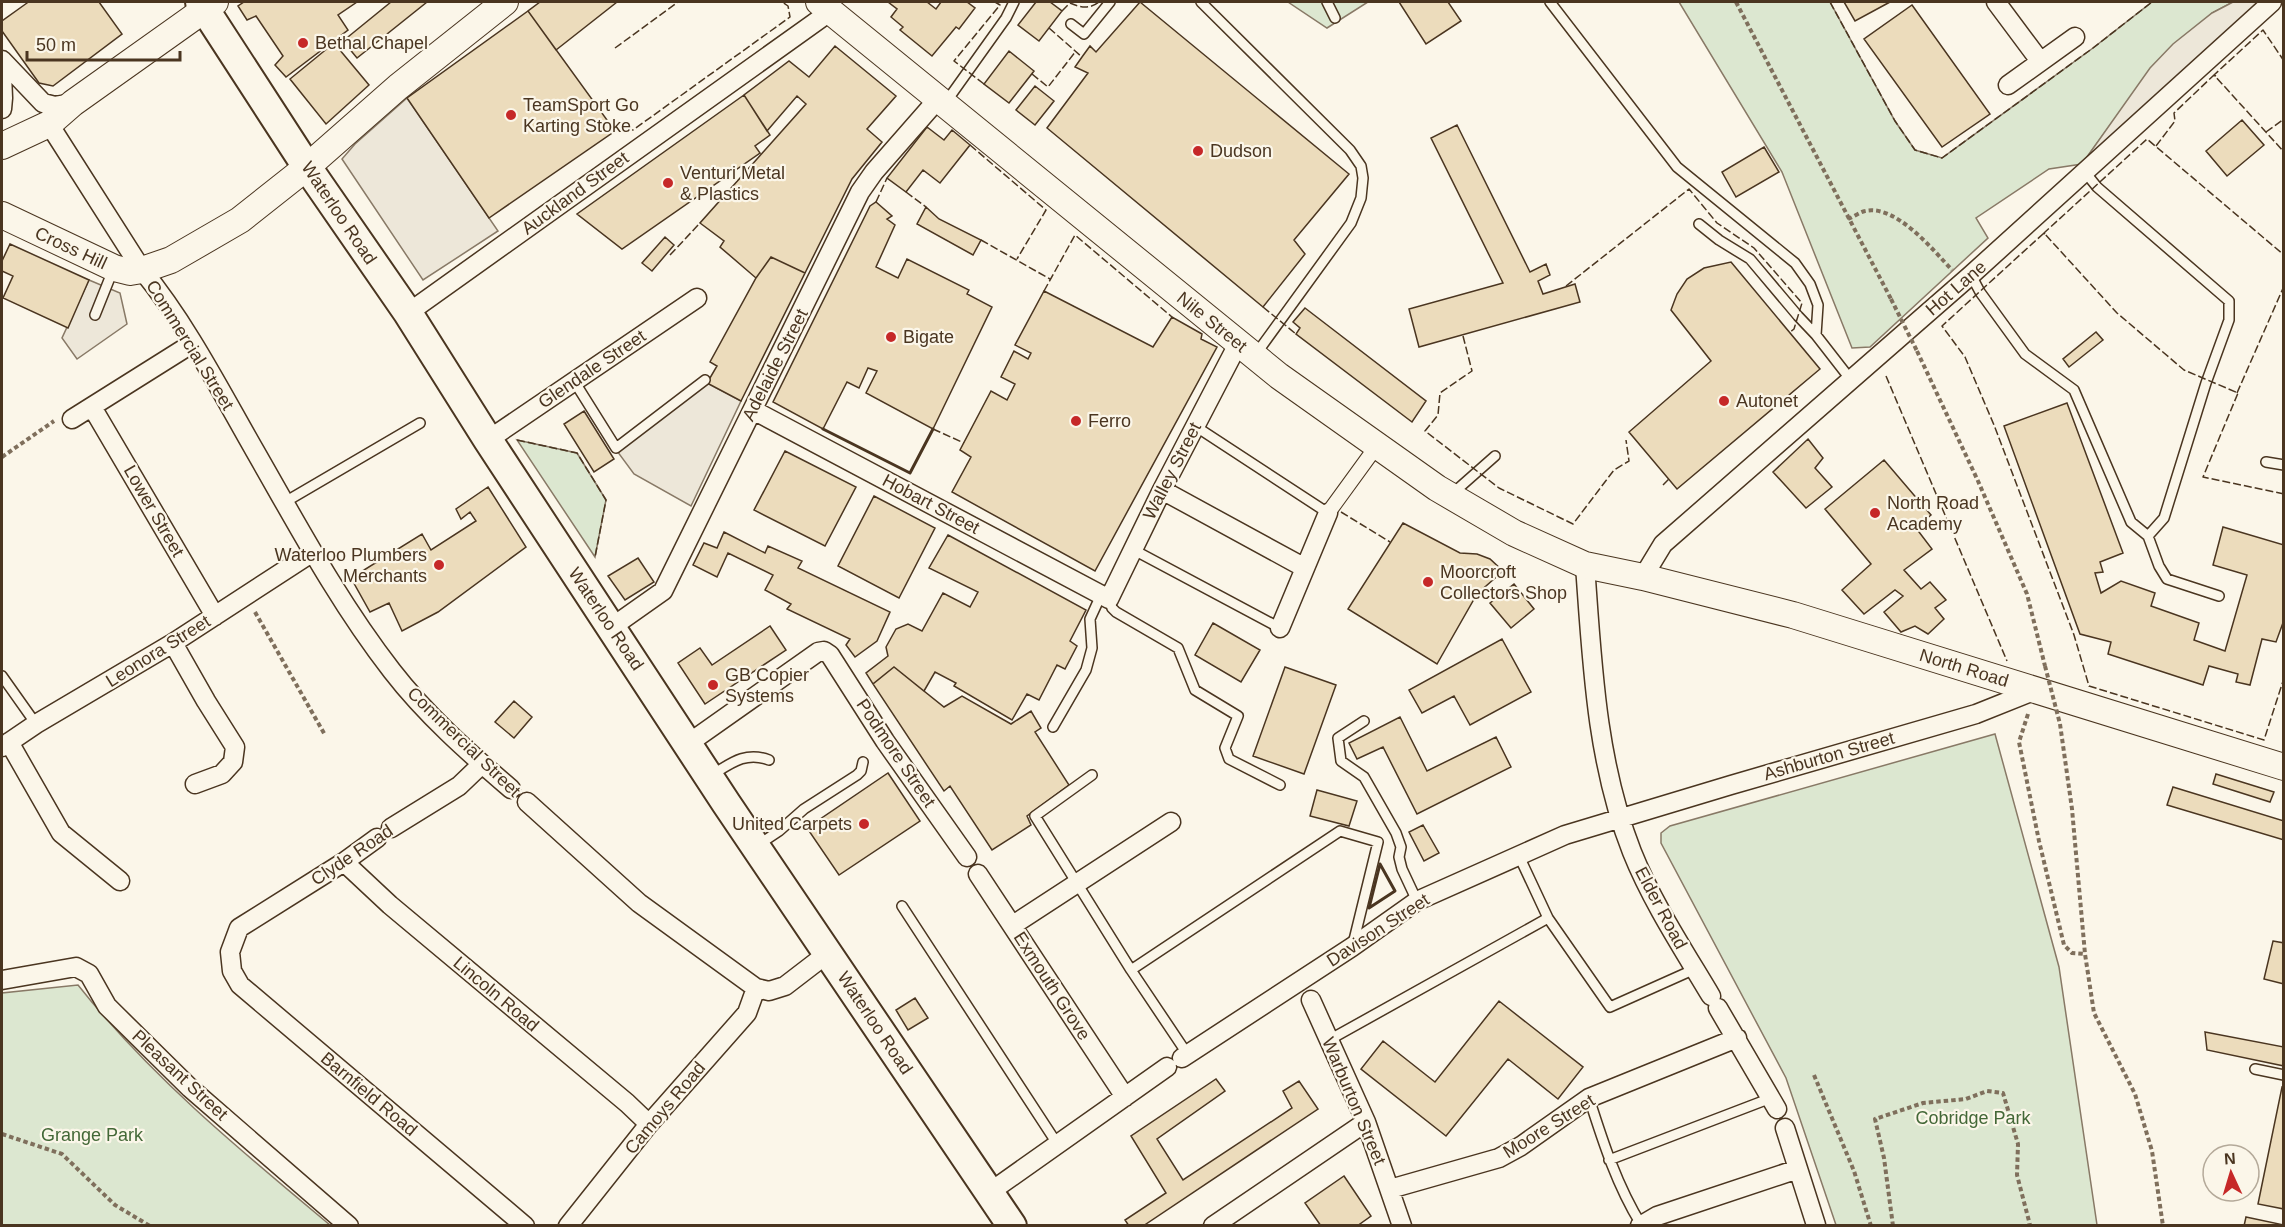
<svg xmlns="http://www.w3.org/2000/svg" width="2285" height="1227" viewBox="0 0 2285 1227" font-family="Helvetica,sans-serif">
<rect width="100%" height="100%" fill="#fbf6e9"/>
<path fill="#dce7d0" stroke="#887966" stroke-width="1.5" d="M1288 2H1368L1327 28Z
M1679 2H1830L1895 121 1915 150 1942 158 2093 48 2152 2H2233L2212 13 2127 102 2082 164 2049 169 1976 218 1988 238 1870 347 1852 348 1782 172Z
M517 440 577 453 606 500 595 557Z
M1995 734 2059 967 2097 1225H1836L1786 1078 1661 843V833L1670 826Z
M78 985C150 1076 241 1151 330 1225H2V993Z"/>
<path fill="#ede7d9" stroke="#887966" stroke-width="1.5" d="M2233 2H2271L2082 164 2150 68 2173 44 2212 13Z
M407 98 498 231 423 280 342 159 355 144Z
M89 280 120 293 127 324 77 359 62 338Z
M707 383 741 401 691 506 634 474 617 451Z"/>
<path fill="#ecdcbc" stroke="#4a3520" stroke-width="1.5" d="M26 2H99L122 34 53 86 39 83 2 31V21L27 3Z
M244 2H357L338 15 348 30 286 77 275 65 283 56 256 16 247 20 238 6Z
M391 2H427L357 58 343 41Z
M540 2H617L556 50 528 11Z
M888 2H927L936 9 941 2H967L975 8 959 29 956 27 932 56 900 30 903 27 891 17 897 9Z
M1036 2H1050L1062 11 1039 41 1018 25Z
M1140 2 1349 174 1294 240 1305 254 1263 307 1047 128 1088 73 1075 67 1082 57 1090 46 1096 52Z
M1399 2H1448L1461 21 1426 44Z
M1844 2H1890L1855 21Z
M1912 5 1990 114 1942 147 1864 39Z
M528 11 615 131 489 218 407 98Z
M334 43 369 85 326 124 290 79Z
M835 46 896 96 867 129 882 142 852 179 805 273 771 257 756 278 720 247 724 241 700 223 806 104 797 96 767 131 744 95 789 61 809 77Z
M1009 51 1034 71 1009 103 984 84Z
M1035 86 1054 101 1035 125 1016 110Z
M744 95 770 135 755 146 760 153 622 249 577 214Z
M2242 120 2264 145 2227 176 2206 151Z
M1457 125 1530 272 1546 264 1550 275 1538 281 1543 294 1575 284 1580 302 1419 347 1409 309 1503 283 1431 138Z
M927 127 944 140 952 130 970 145 940 183 923 170 906 192 887 178Z
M1764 147 1779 172 1736 197 1722 172Z
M876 202 892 216 887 219 895 225 876 267 898 278 907 259 969 290 967 294 992 307 933 429 866 393 877 371 868 368 859 388 847 382 823 429 773 402 870 206Z
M926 207 939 219 981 240 973 255 917 224Z
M665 237 674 245 652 271 642 263Z
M10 244 89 280 68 328 3 298 13 276 2 271V261Z
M771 257 805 273 741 401 707 383 717 366 710 362 756 278Z
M1731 262 1820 369 1677 489 1629 432 1711 361 1671 310 1677 294 1687 279 1704 268Z
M1044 291 1153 347 1172 317 1202 334 1201 339 1217 347 1095 571 952 492 971 457 960 450 991 391 1007 400 1015 384 1001 377 1014 351 1028 359 1031 353 1015 345Z
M1305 308 1426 401 1412 422 1296 334 1300 328 1293 322Z
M2096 332 2103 340 2069 367 2063 359Z
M2067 403 2123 553 2100 562 2103 572 2095 573 2101 593 2121 581 2155 593 2151 606 2199 623 2194 640 2225 651 2247 575 2213 565 2223 527 2284 545V620L2276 642 2262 639 2250 685 2236 682 2238 674 2209 666 2203 685 2108 654 2111 642 2080 634 2004 426Z
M584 411 614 459 594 472 564 424Z
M1808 439 1823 458 1815 468 1832 487 1806 508 1773 472Z
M785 451 856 487 825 546 754 510Z
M1884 460 1931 515 1916 528 1932 549 1904 570 1921 589 1930 582 1946 600 1935 608 1944 619 1928 634 1915 626 1901 632 1884 612 1903 596 1895 590 1864 614 1842 590 1871 564 1825 509Z
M488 487 526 547 438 612 402 631 389 603 370 612 351 578 422 534 431 550 476 521 470 512 461 519 456 509Z
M874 496 935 528 899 598 838 566Z
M1403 523 1460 553 1477 554 1490 559 1503 571 1477 594 1437 664 1348 609Z
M724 532 765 553 768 546 802 561 798 568 890 612 877 641 855 657 846 645 850 639 787 609 791 604 765 590 773 575 728 553 717 577 693 565 704 543 717 548Z
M948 535 1086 610 1070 641 1077 646 1065 669 1057 665 1039 700 1027 694 1012 720 954 686 956 683 935 672 924 691 894 667 873 684 866 673 888 656 886 647 896 629 908 624 922 631 943 593 970 607 978 592 929 568Z
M638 558 654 582 625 600 608 576Z
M1514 584 1534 609 1511 628 1490 603Z
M1213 623 1260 650 1241 682 1195 655Z
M770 626 786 650 705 704 678 663 700 648 712 665Z
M1502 639 1531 692 1470 725 1454 696 1422 713 1409 690Z
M894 667 944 707 962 696 1011 724 1031 711 1041 728 1035 732 1069 785 1027 816 1031 825 992 850 950 786 944 791 873 684Z
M1285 667 1336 685 1304 774 1253 756Z
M514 701 532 717 514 738 495 722Z
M1400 717 1427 771 1496 737 1511 767 1417 814 1383 747 1357 759 1349 743Z
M888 773 920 821 839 875 807 828Z
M2216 774 2274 792 2270 802 2213 784Z
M2173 787 2284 821V840L2167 805Z
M1317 790 1357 801 1349 826 1310 816Z
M1423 825 1439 853 1424 861 1409 832Z
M2273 941 2284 943V984L2264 979Z
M915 998 928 1018 908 1030 896 1010Z
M1499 1001 1583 1067 1558 1099 1508 1059 1446 1136 1361 1069 1383 1041 1435 1082Z
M2205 1032 2284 1047V1066L2207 1050Z
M1216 1079 1225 1091 1157 1139 1183 1180 1292 1108 1283 1091 1299 1081 1318 1109 1143 1226H1129L1125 1220 1166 1193 1131 1136Z
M2282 1087 2284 1088V1209L2258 1204Z
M1344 1176 1371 1216 1357 1226H1321L1305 1203Z
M2246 1217 2284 1225V1226H2244Z"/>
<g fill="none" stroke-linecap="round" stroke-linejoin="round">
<defs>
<path id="service" d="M1201 2 1350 150 1361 166 1363 178 1361 198 1351 223 1256 354
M1327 2 1335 18
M1550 2 1677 167 1795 263 1810 284 1818 305 1816 335
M1071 24 1084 34 1110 2
M946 102 1006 18 1014 2
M2085 172 2097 187 2229 301V320L2206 383 2164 518 2148 536
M1699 224 1719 240 1750 259 1798 316 1816 335 1851 380
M1971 275 1980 292 2025 354 2074 390 2131 522 2148 536 2159 566 2167 579 2219 596
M95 315 113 270
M574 381 616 448 705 380
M1195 426 1328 513
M2266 462 2284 465
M1452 494 1495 456
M285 502 420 423
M1132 549 1280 628
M1109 599 1112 608 1116 612 1178 648 1195 690 1238 716 1225 748 1229 759 1280 785
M2 676 36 724
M1364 721 1338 738 1341 761 1364 777 1396 833 1401 847 1399 857 1402 869 1417 901
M1053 727 1086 670 1092 648 1090 619 1101 595
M712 775C731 763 746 751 769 760
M1092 775 1035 816 1131 970 1188 1055
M758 845 779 831 804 809 857 775 861 771 863 762
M1519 856 1548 918 1610 1007 1695 969
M902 906 1058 1145
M1131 970 1340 831 1378 842 1353 944
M1329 1040 1548 918
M2255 1069 2284 1075
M1589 1098C1603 1142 1617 1186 1642 1226
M1609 1160 1771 1098"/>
<path id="pedestrian" d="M1328 513 1376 447"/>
<path id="minor" d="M1996 2 2040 61
M2 60 43 103 55 106 73 103
M2 74 3 98 2 109
M2008 85 2075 37
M49 124 142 270C187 325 220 390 255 451 298 526 339 603 392 671 426 715 469 753 511 789
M408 313 831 11
M92 407 215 616
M753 410 1109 599 1162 490 1238 344
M72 419 193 343
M488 440 697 298
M1162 490 1305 568
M1585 565C1592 661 1596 761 1632 852 1652 902 1683 949 1711 996
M1643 577 1663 544 1971 275 2272 2
M612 627 663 591 860 192 874 172 938 99
M1280 628 1328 513
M173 643 206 701 235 747 233 762 222 774 195 784
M9 742 61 833 120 881
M689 743 818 652 824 651 830 655 885 741 967 857
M2 747 36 724 173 643 313 552
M527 802 639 903 756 988 769 991 785 986 828 953
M391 828 459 786 482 764
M377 838 344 862 239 928 230 952 232 971 240 985 525 1226
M344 862 390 905 627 1103 649 1124
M978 874 1125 1097
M1013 925 1171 822
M2 980 76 967 89 974 107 1006 190 1088 349 1226
M1311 1000 1366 1122 1402 1226
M1718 1008 1777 1109
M1182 1058 1352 947 1417 901 1565 835 1731 785 1976 714 2036 690
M1785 1128 1816 1225
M1390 1189 1499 1158 1521 1146 1589 1098 1737 1038
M990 1192 1167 1067
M568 1226 649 1124 747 1013 756 988
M1213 1226 1366 1122
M1640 1226 1657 1216 1798 1169"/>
<path id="secondary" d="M819 2 1279 376 1437 488 1514 533 1585 565 1643 577 1793 615 2284 767
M2 146 49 124 73 103 215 2
M2 215 114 268 130 272 142 270 171 260 240 220 307 167 398 87 505 2"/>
<path id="primary" d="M200 2 307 167 408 313 488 440 726 803 1012 1226"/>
</defs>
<use href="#service" stroke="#4a3520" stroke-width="12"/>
<use href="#pedestrian" stroke="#4a3520" stroke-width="16"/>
<use href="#minor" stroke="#4a3520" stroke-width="21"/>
<use href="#secondary" stroke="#4a3520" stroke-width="28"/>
<use href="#primary" stroke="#4a3520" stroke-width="32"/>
<path stroke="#7f6f5c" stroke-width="4" stroke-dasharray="4.5 3" stroke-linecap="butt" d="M1736 2 1891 299
M1848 219C1853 217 1860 212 1865 211 1896 204 1933 250 1952 270
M1917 351 1978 481 2027 594 2045 666
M2 457 54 421
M255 612 325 735
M2028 714 2019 742 2039 841 2064 945 2072 953 2085 954
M2060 724 2072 809 2085 954 2094 1013 2135 1094 2152 1151 2163 1226
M1814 1075 1854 1171 1871 1226
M2 1134 62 1154 115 1205 150 1226
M1893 1226 1884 1158 1875 1119 1923 1103 1966 1099 1987 1091 2003 1093 2018 1144 2017 1175 2030 1225 2026 1226"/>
<use href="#service" stroke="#fbf6e9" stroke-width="9"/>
<use href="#pedestrian" stroke="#fbf6e9" stroke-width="14"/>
<use href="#minor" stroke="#fbf6e9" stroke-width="18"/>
<use href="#secondary" stroke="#fbf6e9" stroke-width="26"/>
<use href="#primary" stroke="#fbf6e9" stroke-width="28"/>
<path stroke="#7f6f5c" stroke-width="4" stroke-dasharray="4.5 3" stroke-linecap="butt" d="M1891 299 1917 351
M2045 666 2060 724"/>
<path stroke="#4a3520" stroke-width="1.5" stroke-dasharray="8 3" stroke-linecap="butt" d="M1830 2 1895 121 1915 150 1942 158 2093 48 2152 2
M1062 11 1070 3C1081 8 1090 9 1099 2
M1049 28 1082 57
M615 48 678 2
M1032 74 1048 87 1076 51
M2216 76 2214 75 2263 30 2284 61
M984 84 954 61 1000 5 995 2
M615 131 621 129 633 130 790 17 788 6 782 2
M2266 132 2284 119
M970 145 1046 210 1017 259
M2156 146 2175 121 2174 113 2214 75 2284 152
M906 192 926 207
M876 202 887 178
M2045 234 2044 233 2147 139 2284 255
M981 240 1050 279
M670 255 700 223
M1566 286 1689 189 1717 223 1754 248 1802 303 1794 329 1789 333
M1044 291 1075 235 1172 317
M1263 307 1296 334
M1463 336 1472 371 1440 393 1438 415 1425 431 1499 488 1573 524 1614 470 1629 461 1626 440
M1886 376 2007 661
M2237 393 2284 286
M933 429 964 443
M517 440 577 453 606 500 595 557
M1663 485 1669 479
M2284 494 2203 477 2238 393 2184 370 2117 313 2044 233 1942 326 1965 357 1994 425 2074 635 2089 686 2264 740 2284 678
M1341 512 1390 542"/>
<path stroke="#4a3520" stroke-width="3" d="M823 429 910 473 933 429
M1380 864 1395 891 1369 908Z"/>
</g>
<g fill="#c62828" stroke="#fbf6e9" stroke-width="2">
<circle cx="303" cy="43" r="6"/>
<circle cx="511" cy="115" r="6"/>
<circle cx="1198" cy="151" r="6"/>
<circle cx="668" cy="183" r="6"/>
<circle cx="891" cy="337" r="6"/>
<circle cx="1724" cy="401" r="6"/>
<circle cx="1076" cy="421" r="6"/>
<circle cx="1875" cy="513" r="6"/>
<circle cx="439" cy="565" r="6"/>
<circle cx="1428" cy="582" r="6"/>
<circle cx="713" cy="685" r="6"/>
<circle cx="864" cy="824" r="6"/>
</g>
<g text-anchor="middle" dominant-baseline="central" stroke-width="4.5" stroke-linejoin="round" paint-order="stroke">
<g font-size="18" fill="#4a3520" stroke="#fbf6e9" text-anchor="start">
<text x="315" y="43">Bethal Chapel</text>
<text x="523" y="105">TeamSport Go<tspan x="523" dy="21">Karting Stoke</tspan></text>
<text x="1210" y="151">Dudson</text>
<text x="680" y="173">Venturi Metal<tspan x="680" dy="21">&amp; Plastics</tspan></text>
<text x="903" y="337">Bigate</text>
<text x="1736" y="401">Autonet</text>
<text x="1088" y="421">Ferro</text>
<text x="1887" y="503">North Road<tspan x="1887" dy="21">Academy</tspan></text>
<text x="427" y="555" text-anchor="end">Waterloo Plumbers<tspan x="427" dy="21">Merchants</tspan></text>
<text x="1440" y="572">Moorcroft<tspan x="1440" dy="21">Collectors Shop</tspan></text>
<text x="725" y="675">GB Copier<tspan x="725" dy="21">Systems</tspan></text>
<text x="852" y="824" text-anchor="end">United Carpets</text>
</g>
<g font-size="18" fill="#4a3520" stroke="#fbf6e9">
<text transform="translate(575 193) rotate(-36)">Auckland Street</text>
<text transform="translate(339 213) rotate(56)">Waterloo Road</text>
<text transform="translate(71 248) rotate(25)">Cross Hill</text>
<text transform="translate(1956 288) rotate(-41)">Hot Lane</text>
<text transform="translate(1212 322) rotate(39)">Nile Street</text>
<text transform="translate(190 345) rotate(58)">Commercial Street</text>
<text transform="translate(775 365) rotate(-63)">Adelaide Street</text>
<text transform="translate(592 369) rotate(-34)">Glendale Street</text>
<text transform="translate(1172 471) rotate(-63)">Walley Street</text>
<text transform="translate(931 504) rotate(28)">Hobart Street</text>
<text transform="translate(154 511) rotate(60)">Lower Street</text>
<text transform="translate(606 619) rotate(56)">Waterloo Road</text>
<text transform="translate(158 651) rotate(-32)">Leonora Street</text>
<text transform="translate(1964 668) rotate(17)">North Road</text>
<text transform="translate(464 742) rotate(44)">Commercial Street</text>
<text transform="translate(896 753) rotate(56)">Podmore Street</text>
<text transform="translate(1829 756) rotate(-16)">Ashburton Street</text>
<text transform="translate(352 855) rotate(-34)">Clyde Road</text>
<text transform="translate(1661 908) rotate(62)">Elder Road</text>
<text transform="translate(1378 930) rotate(-33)">Davison Street</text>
<text transform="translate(1052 986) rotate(57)">Exmouth Grove</text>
<text transform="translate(496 994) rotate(40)">Lincoln Road</text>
<text transform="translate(875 1023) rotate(56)">Waterloo Road</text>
<text transform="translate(180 1075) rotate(43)">Pleasant Street</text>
<text transform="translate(369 1094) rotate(40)">Barnfield Road</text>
<text transform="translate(1354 1101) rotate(67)">Warburton Street</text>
<text transform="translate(665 1108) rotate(-50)">Camoys Road</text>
<text transform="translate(1549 1126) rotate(-32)">Moore Street</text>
</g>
<g font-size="18" fill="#436837" stroke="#fbf6e9">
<text x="1973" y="1118">Cobridge Park</text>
<text x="92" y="1135">Grange Park</text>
</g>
</g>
<rect width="2285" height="1227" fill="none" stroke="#4a3520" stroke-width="6"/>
<g transform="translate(2231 1173) rotate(356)"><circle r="28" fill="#fbf6e9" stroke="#b4a999" stroke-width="1.5"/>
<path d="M0-4.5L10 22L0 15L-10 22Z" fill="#c62828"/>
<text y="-9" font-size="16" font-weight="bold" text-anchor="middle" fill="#4a3520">N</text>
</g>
<path d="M27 51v9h153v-9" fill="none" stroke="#4a3520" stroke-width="3"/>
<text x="36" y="51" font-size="18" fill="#4a3520" stroke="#fbf6e9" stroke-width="4.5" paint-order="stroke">50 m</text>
</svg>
